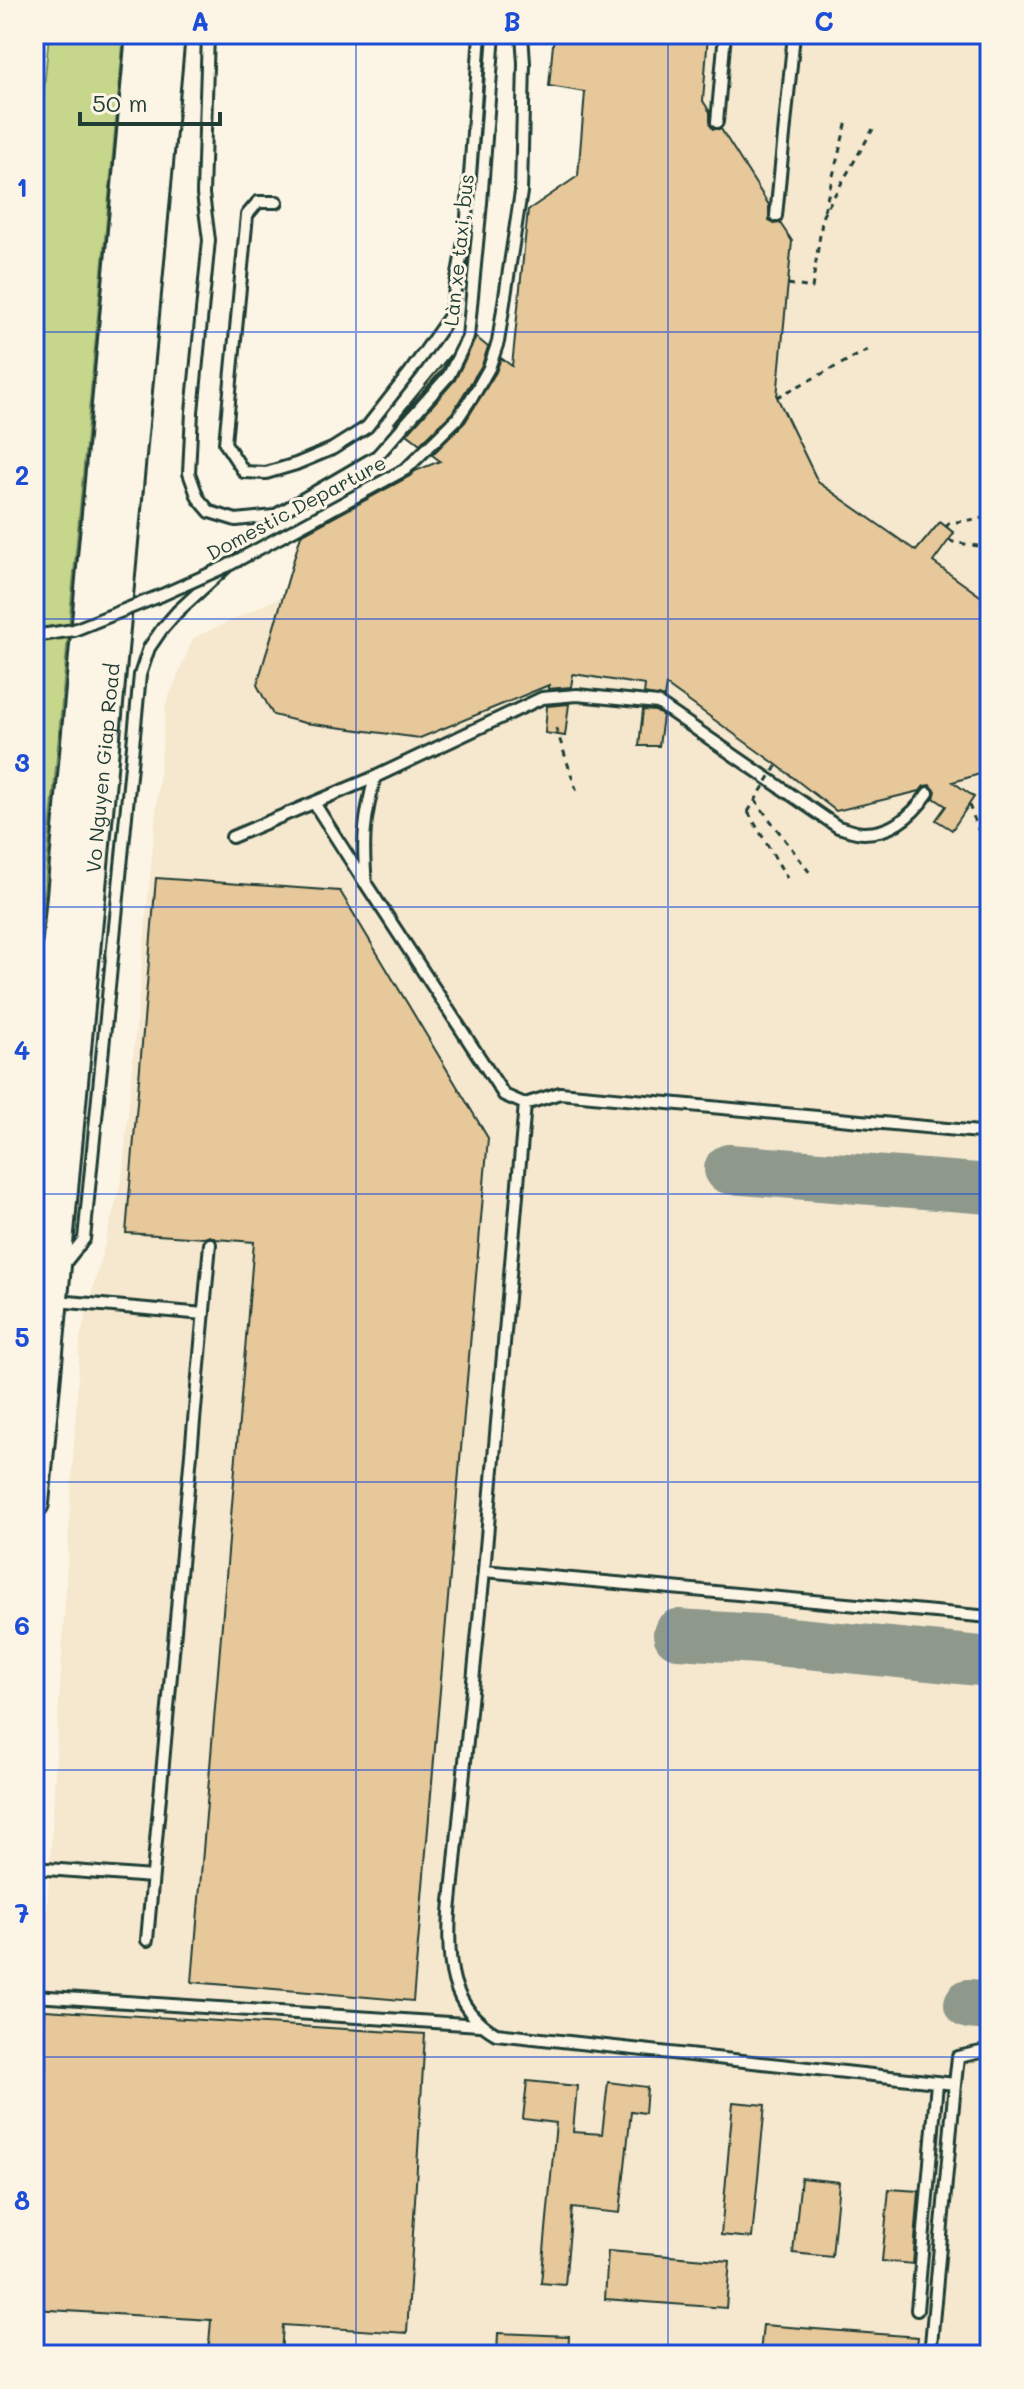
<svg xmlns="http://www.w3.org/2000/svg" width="1024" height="2389" viewBox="0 0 1024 2389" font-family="Mali,sans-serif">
<rect width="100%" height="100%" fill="#fcf5e5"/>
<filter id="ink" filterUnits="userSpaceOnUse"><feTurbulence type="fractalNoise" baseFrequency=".0125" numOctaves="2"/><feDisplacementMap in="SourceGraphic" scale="16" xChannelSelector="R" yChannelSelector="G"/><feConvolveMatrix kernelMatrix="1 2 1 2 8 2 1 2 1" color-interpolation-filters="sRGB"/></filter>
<g filter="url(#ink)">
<path fill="#f6e8ce" d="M611 34H990V2355H34V2136L80 1338 122 1178 166 704 193 638 574 461Z"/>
<path fill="#c6d68b" stroke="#728a60" stroke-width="2" d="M49 34H124L43 907 34 964V198Z"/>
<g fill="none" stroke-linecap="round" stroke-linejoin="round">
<path stroke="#8e998c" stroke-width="50" d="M729 1169 990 1189
M678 1634 758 1639 990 1662
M969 2004 990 2006"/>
</g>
<path fill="#e7c89a" stroke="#1f3d34" stroke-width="2" d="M554 34H708L703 101 710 112V125L713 129H721L769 205V220L774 224 780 223 792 241 777 397 818 482 916 551 940 522 954 533 933 562 990 603V771L953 782 974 797 952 830 936 820 946 806 934 798 936 791 930 785 924 786 920 791 836 811 777 765 666 685 664 698 644 694 645 685 573 674 571 687 548 689 549 685 420 738 305 723 273 715 257 685 301 535 410 476 415 471 440 461 432 455 465 422 496 372 501 358 512 366 528 210 578 176 585 92 549 86Z
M476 337 488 347 482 365 452 413 420 444 407 434 455 380Z
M450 355 442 370 395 424 394 423Z
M569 704 565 736 545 733 547 706Z
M643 710 655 711 663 716 659 746H639Z
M156 878 340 891 488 1138 413 2001 192 1982 254 1242 216 1239 210 1236 204 1238 126 1233Z
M45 2010 425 2034 407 2333 283 2325 281 2355H208L211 2320 34 2309V2191L39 2115 42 2110 47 2055 43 2047Z
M527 2081 577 2086 573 2132 602 2134 608 2082 647 2087 645 2113 631 2111 620 2213 572 2208 565 2285 541 2283 556 2123 523 2119Z
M733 2102 765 2105 752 2238 721 2235Z
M801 2178 839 2182 832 2257 793 2253Z
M889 2189 919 2191 913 2264 882 2261Z
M608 2251 730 2261 726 2308 605 2299Z
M763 2325 918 2337 916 2355 760 2353Z
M498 2333 569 2336 568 2355H497Z"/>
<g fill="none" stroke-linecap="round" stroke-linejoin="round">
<defs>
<path id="lane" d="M208 34 203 194 209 240 192 412 189 473 198 498 210 512 236 520 274 516 377 456 449 375 468 337 481 203 494 34
M717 122 725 34
M277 202H258L247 215 225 443 244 472 266 473 296 464 332 449 367 427 411 371 450 316 466 231 480 34
M776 216 794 34
M375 777C364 819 362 840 366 884L504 1095 525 1104 484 1571 450 1912C447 1961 449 2007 496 2034L955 2084 930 2355
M314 803 365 883
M232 837 375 777 542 698 577 695 658 703 838 827C846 829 856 833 864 833 892 833 913 815 928 793
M525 1104 560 1093 990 1133
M64 1264 84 1239 140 675 149 648 162 629 177 612 227 566 406 469 458 418 476 391 489 368 498 342 521 192 524 63 522 34
M34 1299 204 1314
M484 1571 990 1617
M34 1868 152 1877
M147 1940 210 1244
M34 1996 480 2025
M955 2084 958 2057 990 2050
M34 2109 39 2054
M917 2310 937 2083"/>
<g id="secondary">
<path id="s1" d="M34 1503 170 34"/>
</g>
<path id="highway" d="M34 1256 146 34"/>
</defs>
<use href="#lane" stroke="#1f3d34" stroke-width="16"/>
<use href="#secondary" stroke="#1f3d34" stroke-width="34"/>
<use href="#highway" stroke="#1f3d34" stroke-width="44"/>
<path stroke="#1f3d34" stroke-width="3" stroke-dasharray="6 6" stroke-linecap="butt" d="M824 211 847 121
M788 284 812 288 823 215 873 129
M777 397 868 350
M946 527 949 523 990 517
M949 540 953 542 990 548
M556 728 577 792
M755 800 810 873
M969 805 990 861
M748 812 787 878
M34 1756 36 1731"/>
<use href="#lane" stroke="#fcf5e5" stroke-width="10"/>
<use href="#secondary" stroke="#fcf5e5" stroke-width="28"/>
<use href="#highway" stroke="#fcf5e5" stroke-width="38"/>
<defs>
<path id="lane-bridge" d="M34 636 74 630 162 595 227 566"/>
</defs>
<use href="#lane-bridge" stroke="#1f3d34" stroke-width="16" stroke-linecap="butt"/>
<path stroke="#1f3d34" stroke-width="3" stroke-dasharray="6 6" stroke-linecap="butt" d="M139 34 179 37
M748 812 777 765"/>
<use href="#lane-bridge" stroke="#fcf5e5" stroke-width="10"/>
</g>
</g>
<path fill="none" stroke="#1d4ed8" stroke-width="2" stroke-opacity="0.55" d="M356 34V2355M668 34V2355M34 332H990M34 619H990M34 907H990M34 1194H990M34 1482H990M34 1770H990M34 2057H990"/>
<g text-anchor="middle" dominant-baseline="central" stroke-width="6" stroke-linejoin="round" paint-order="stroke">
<g font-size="20" fill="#1f3d34" stroke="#fcf5e5">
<text transform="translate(458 250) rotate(-84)">Làn xe taxi, bus</text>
<text transform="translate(296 507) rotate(-28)">Domestic Departure</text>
<text stroke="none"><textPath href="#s1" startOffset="738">Vo Nguyen Giap Road</textPath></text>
</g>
</g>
<rect width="1024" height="2389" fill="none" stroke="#fcf5e5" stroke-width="88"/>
<path d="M80 112v12h140v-12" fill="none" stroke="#1f3d34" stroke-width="4"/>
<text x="92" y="112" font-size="24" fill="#1f3d34" stroke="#fcf5e5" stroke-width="6" paint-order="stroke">50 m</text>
<rect x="44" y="44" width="936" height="2301" fill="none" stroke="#1d4ed8" stroke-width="3"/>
<g font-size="26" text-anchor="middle" font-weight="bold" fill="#1d4ed8">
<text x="200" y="31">A</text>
<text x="512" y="31">B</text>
<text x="824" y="31">C</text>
<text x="22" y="197">1</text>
<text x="22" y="485">2</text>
<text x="22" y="772">3</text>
<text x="22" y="1060">4</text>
<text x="22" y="1347">5</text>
<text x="22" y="1635">6</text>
<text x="22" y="1923">7</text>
<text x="22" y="2210">8</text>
</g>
</svg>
